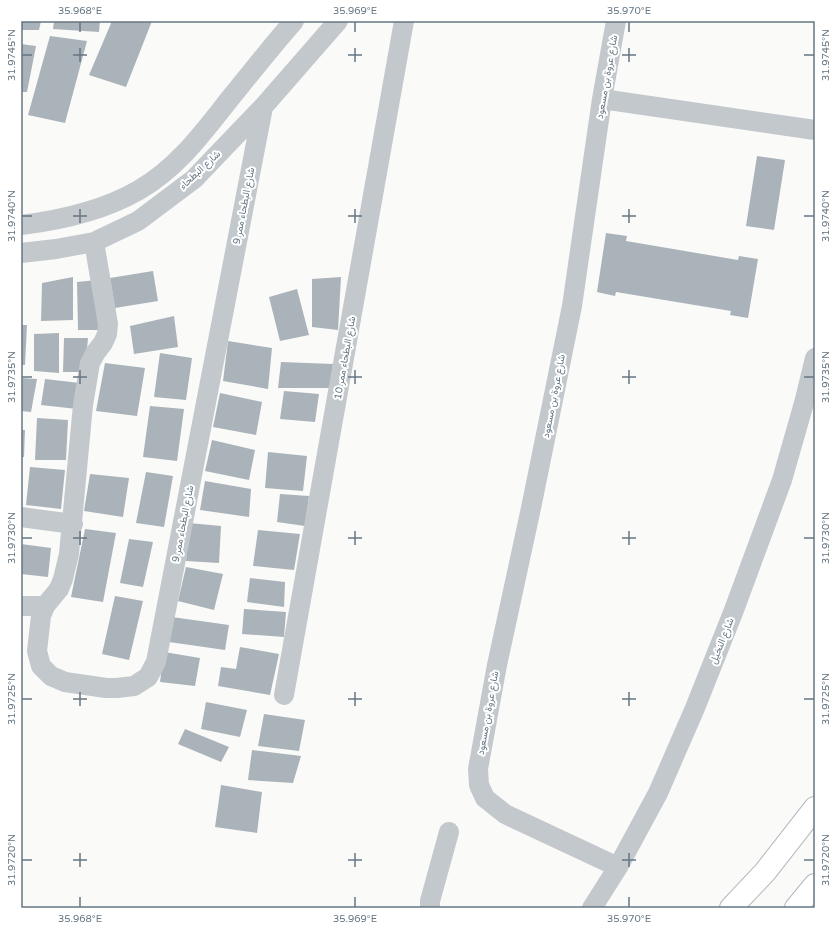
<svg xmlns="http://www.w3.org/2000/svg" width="836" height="929" viewBox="0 0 836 929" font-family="'Varela Round',Vazirmatn,sans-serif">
<rect width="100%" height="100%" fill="#fafaf8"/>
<path fill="#aab3b9" d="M21 21H41L39 30H21Z
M54 21H100L99 32 53 29Z
M112 21H152L126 87 89 75Z
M50 36 87 41 65 123 28 115Z
M21 44 36 46 27 92H21Z
M757 156 785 160 774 230 746 226Z
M606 233 627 236 626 241 738 260 739 256 758 259 748 318 730 315 731 311 616 292 615 296 597 292Z
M153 271 158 301 115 308 110 278Z
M73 277V320L41 321 42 283Z
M341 277 338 330 312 327V279Z
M97 280 99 330H78L77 282Z
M297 289 309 335 280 341 269 297Z
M174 316 178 347 134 354 130 326Z
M21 325H27L25 365H21Z
M59 333V373L34 371V334Z
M64 338H88L85 372H63Z
M228 341 272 348 268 389 223 381Z
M160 353 192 358 186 400 154 397Z
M281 362 333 364 331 388H278Z
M105 363 145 368 137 416 96 411Z
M21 378 37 379 31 412 21 411Z
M45 379 80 383 77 409 41 405Z
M284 391 319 394 315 422 280 419Z
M220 393 262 402 256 435 213 427Z
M150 406 184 409 177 461 143 457Z
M37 418 68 420 66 460H35Z
M21 430H25L24 457H21Z
M212 440 255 450 249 480 205 471Z
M268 452 307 456 303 491 265 488Z
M30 467 65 470 61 509 26 505Z
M146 472 173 476 164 527 136 523Z
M90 474 129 478 123 517 84 511Z
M205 481 251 489 249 517 200 510Z
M280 494 309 496 305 526 277 522Z
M189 523 221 526 219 563 186 561Z
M85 529 116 533 103 602 71 597Z
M258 530 300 534 294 570 253 566Z
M129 539 153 542 143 587 120 583Z
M21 544 51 548 48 577 21 574Z
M186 567 223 574 214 610 178 601Z
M250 578 285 582 284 607 247 602Z
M115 596 143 601 129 660 102 654Z
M244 609 286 612 284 637 242 634Z
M172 617 229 625 225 650 169 642Z
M240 647 279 654 270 695 218 686 221 667 236 669Z
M164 652 200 658 195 686 160 682Z
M206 702 247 710 240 737 201 729Z
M264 714 305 720 299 751 258 746Z
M185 729 229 747 221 762 178 744Z
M252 750 301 756 293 783 248 780Z
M221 785 262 792 257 833 215 827Z"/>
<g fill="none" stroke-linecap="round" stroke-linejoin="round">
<defs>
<path id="major" d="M731 908 765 872 815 808"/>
<path id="highway" d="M796 908 815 885"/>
</defs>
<use href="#major" stroke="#b5babe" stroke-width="24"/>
<use href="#highway" stroke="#b4b9bd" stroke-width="24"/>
<path stroke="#c3c8cc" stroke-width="20" d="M616 21 602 99 572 306 531 508 497 665 478 769 479 785 485 798 505 814 618 867
M602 99 815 130
M21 225C62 220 103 211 139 190 177 168 202 134 228 101 250 74 271 47 294 21
M94 242 108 324 107 334 103 343 96 352 90 363 83 405 69 554 63 579 59 589 45 606 41 616 37 651 41 666 51 676 65 682 106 688H117L134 686 148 677 156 662 263 107
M21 253 56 249 94 242 138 221 194 179 263 107 338 21
M21 517 73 524
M21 606H45
M284 695 404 21
M430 908V901L449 832
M592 908 618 867 658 793 695 708 734 610 782 480 804 403 815 358"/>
<use href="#major" stroke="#fff" stroke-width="22"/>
<use href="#highway" stroke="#fff" stroke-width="22"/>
</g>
<path fill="none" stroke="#657683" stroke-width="1.5" d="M80 22V32M355 22V32M629 22V32M80 48V62M355 48V62M629 48V62M22 55H32M73 55H87M348 55H362M622 55H636M804 55H814M80 209V223M355 209V223M629 209V223M22 216H32M73 216H87M348 216H362M622 216H636M804 216H814M80 370V384M355 370V384M629 370V384M22 377H32M73 377H87M348 377H362M622 377H636M804 377H814M80 531V545M355 531V545M629 531V545M22 538H32M73 538H87M348 538H362M622 538H636M804 538H814M80 692V706M355 692V706M629 692V706M22 699H32M73 699H87M348 699H362M622 699H636M804 699H814M80 853V867M355 853V867M629 853V867M22 860H32M73 860H87M348 860H362M622 860H636M804 860H814M80 897V907M355 897V907M629 897V907"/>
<g text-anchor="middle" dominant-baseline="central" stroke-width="4" stroke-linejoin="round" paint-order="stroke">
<g font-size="10" fill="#657683" stroke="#fff">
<text transform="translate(607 77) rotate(-80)">شارع عروة بن مسعود</text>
<text transform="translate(200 170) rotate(-43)">شارع البطحاء</text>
<text transform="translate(244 206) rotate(-79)">شارع البطحاء ممر 9</text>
<text transform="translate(345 358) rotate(-80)">شارع البطحاء ممر 10</text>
<text transform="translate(554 396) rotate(-79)">شارع عروة بن مسعود</text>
<text transform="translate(183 524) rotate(-79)">شارع البطحاء ممر 9</text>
<text transform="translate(722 641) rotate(-68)">شارع النخيل</text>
<text transform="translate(488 713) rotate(-80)">شارع عروة بن مسعود</text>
</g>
</g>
<rect width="836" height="929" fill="none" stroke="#ffffff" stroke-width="44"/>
<rect x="22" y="22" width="792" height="885" fill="none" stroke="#657683" stroke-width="1.5"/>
<g font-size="10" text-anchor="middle" fill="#657683">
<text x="80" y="14">35.968°E</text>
<text x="355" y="14">35.969°E</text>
<text x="629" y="14">35.970°E</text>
<text transform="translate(11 55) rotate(-90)" y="4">31.9745°N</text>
<text transform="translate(825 55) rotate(-90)" y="4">31.9745°N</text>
<text transform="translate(11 216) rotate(-90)" y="4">31.9740°N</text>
<text transform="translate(825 216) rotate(-90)" y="4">31.9740°N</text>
<text transform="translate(11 377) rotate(-90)" y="4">31.9735°N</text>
<text transform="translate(825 377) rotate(-90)" y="4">31.9735°N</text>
<text transform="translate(11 538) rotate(-90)" y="4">31.9730°N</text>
<text transform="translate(825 538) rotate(-90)" y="4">31.9730°N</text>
<text transform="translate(11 699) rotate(-90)" y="4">31.9725°N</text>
<text transform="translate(825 699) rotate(-90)" y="4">31.9725°N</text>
<text transform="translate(11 860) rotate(-90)" y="4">31.9720°N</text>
<text transform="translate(825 860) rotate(-90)" y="4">31.9720°N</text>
<text x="80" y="922">35.968°E</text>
<text x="355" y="922">35.969°E</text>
<text x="629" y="922">35.970°E</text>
</g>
</svg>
